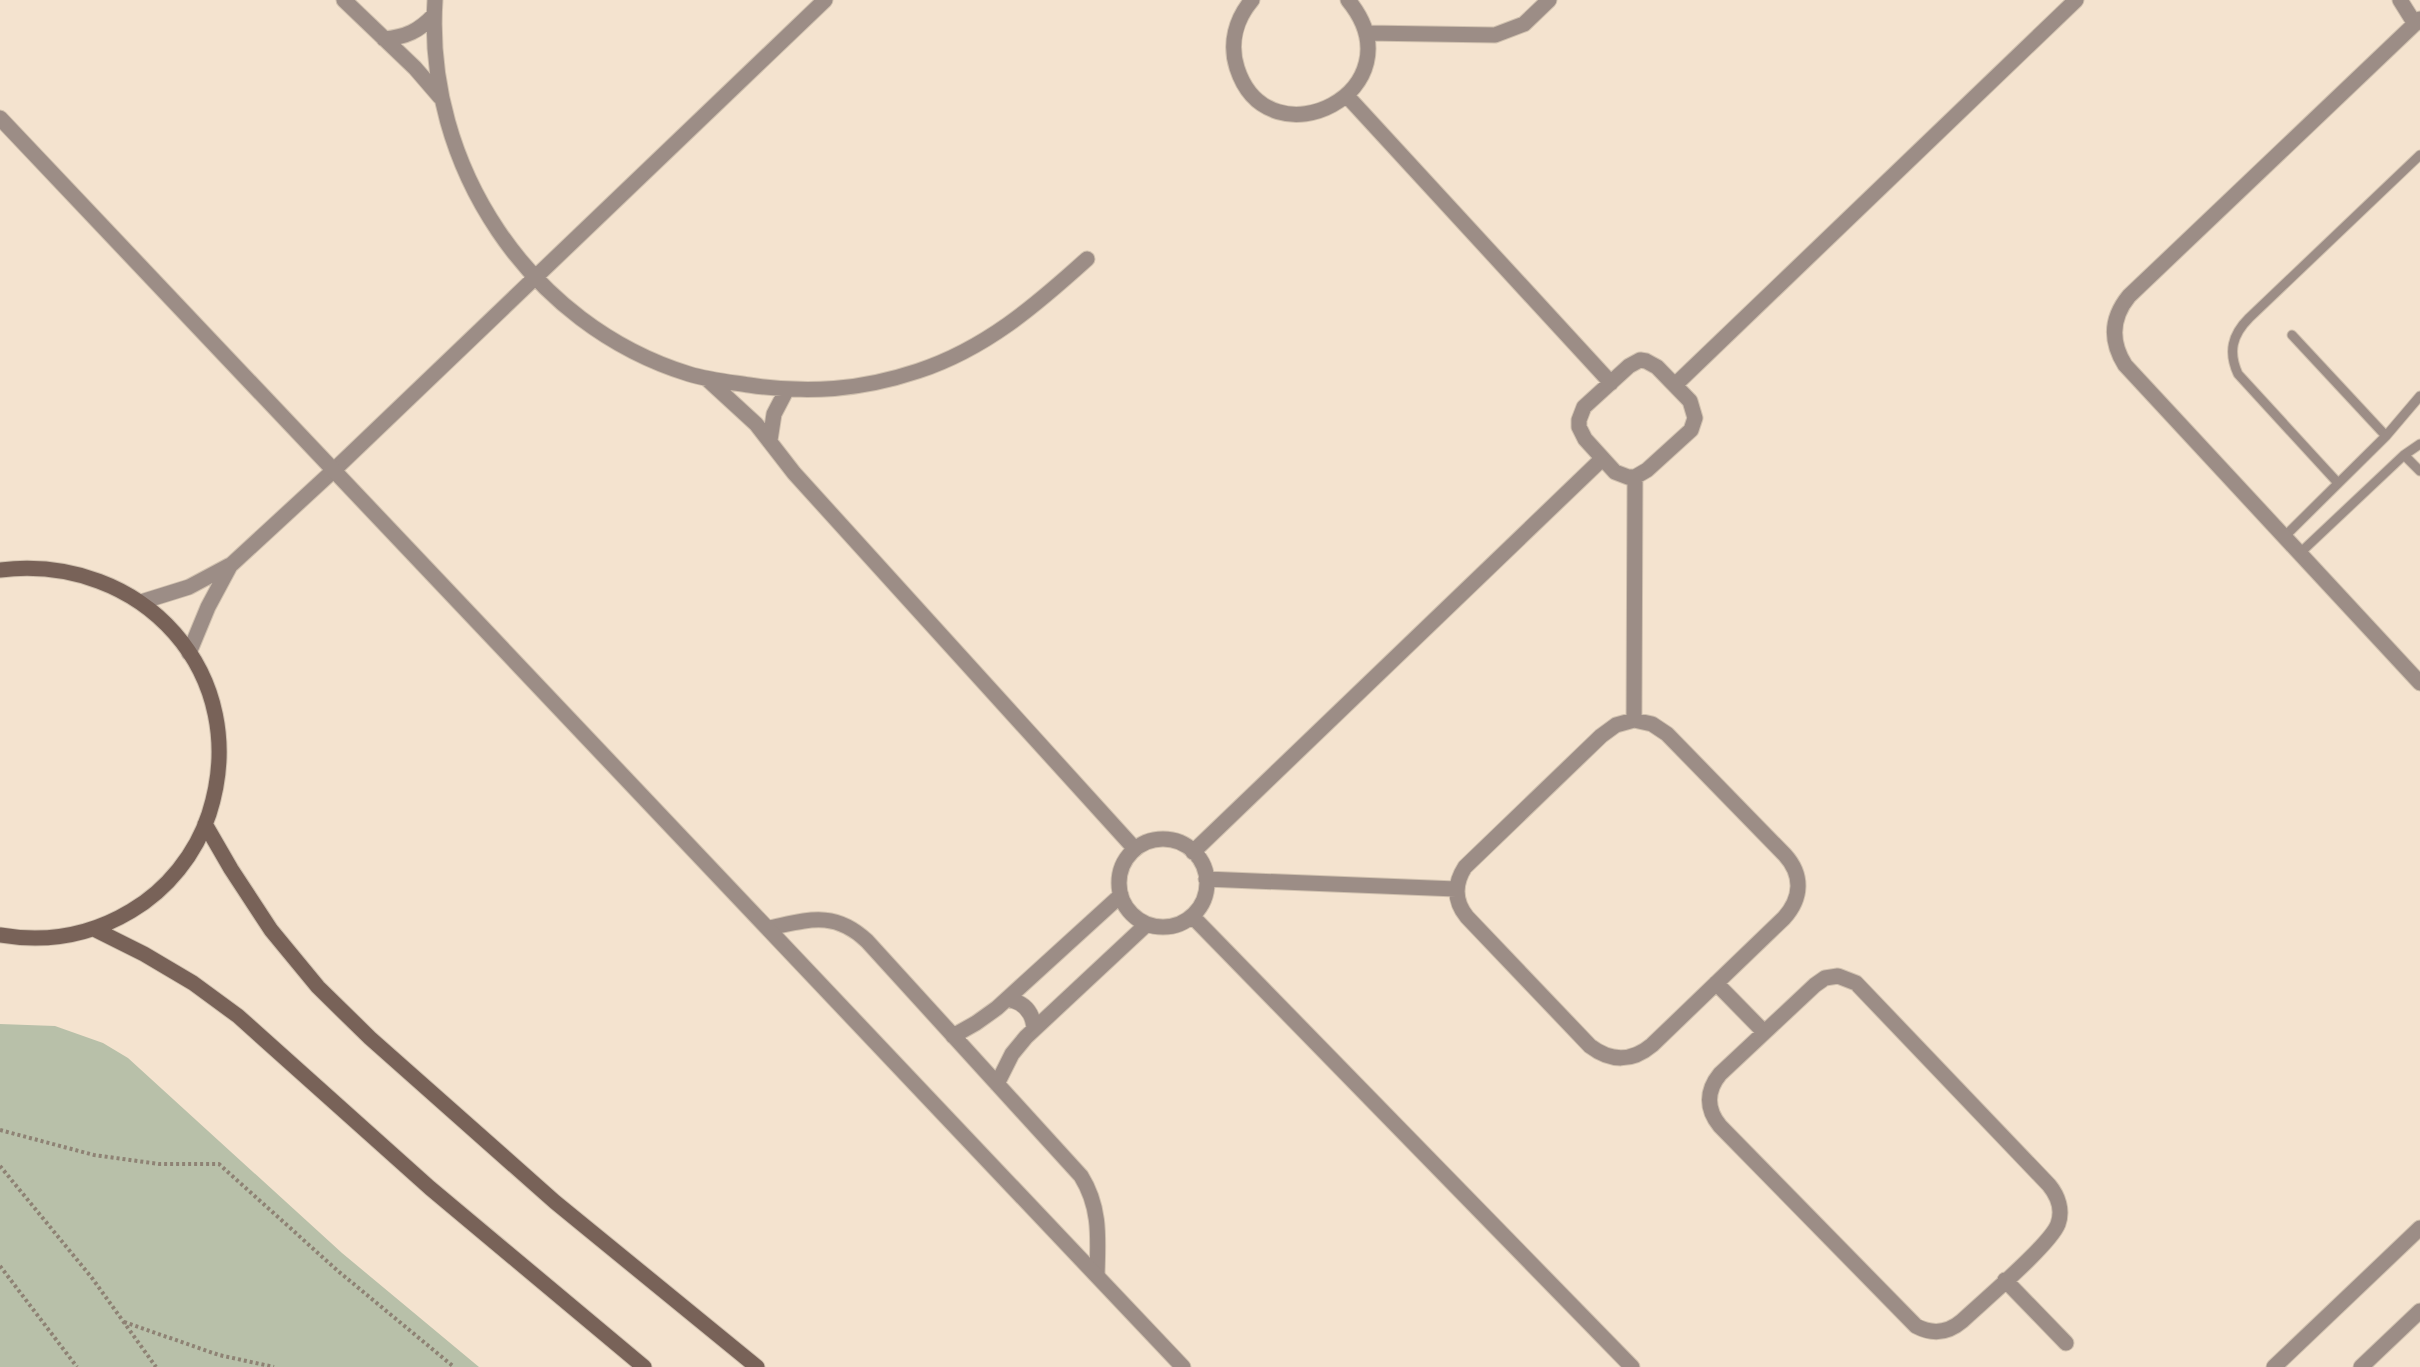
<svg xmlns="http://www.w3.org/2000/svg" width="2420" height="1367" viewBox="0 0 2420 1367" font-family="'Archivo Narrow',sans-serif">
<rect width="100%" height="100%" fill="#f4e3cf"/>
<path fill="#b8c0a9" d="M0 1024 55 1026 103 1043 128 1058 342 1253 479 1367H0Z"/>
<g fill="none" stroke-linecap="round" stroke-linejoin="round">
<defs>
<path id="service" d="M2292 335 2386 436
M2404 455 2420 471
M2338 483 2238 374C2228 352 2232 335 2249 318L2420 155
M2284 537 2386 436 2420 396
M2300 553 2404 455 2420 444"/>
<path id="minor" d="M344 0 415 68 440 97
M435 0C424 166 530 325 689 374 709 380 729 382 749 385 808 394 861 390 918 371 985 349 1035 306 1087 259
M1252 0C1236 19 1229 43 1237 68 1269 167 1422 90 1348 0
M2400 0 2415 24
M2420 19 2129 296C2111 318 2110 341 2125 365L2420 683
M1366 33 1495 35 1524 24 1549 0
M384 39C406 37 419 31 434 15
M1347 96 1611 383
M1640 360 1646 361 1657 367 1690 401 1695 418 1691 430 1647 470 1635 477H1628L1615 472 1585 439 1579 427V420L1584 407 1629 366Z
M707 379 756 424 794 473 1135 849
M1675 385 2076 0
M770 440 774 414 786 391
M141 602 189 587 232 564 334 470 825 0
M189 653 208 607 230 566
M1634 720 1652 724 1667 734 1785 855C1803 875 1802 898 1784 918L1652 1045C1632 1062 1611 1062 1590 1046L1467 917C1454 901 1454 884 1465 867L1601 736 1616 725Z
M1634 720 1635 477
M1119 883a44 44 0 1 1 88 0a44 44 0 1 1-88 0Z
M1193 852 1602 459
M1206 879 1456 889
M1192 916 1632 1367
M769 928C808 920 834 910 867 941L1081 1176C1101 1208 1098 1239 1097 1275
M1838 976 1856 983 2049 1185C2058 1196 2063 1210 2058 1224 2050 1245 1982 1302 1962 1321 1948 1333 1933 1335 1916 1326L1720 1126C1706 1109 1706 1091 1720 1074L1815 985 1825 978Z
M1716 983 1764 1032
M1007 999C1024 1002 1033 1012 1034 1029
M953 1036 976 1023 997 1008 1121 895
M997 1084 1012 1054 1026 1037 1147 924
M2005 1280 2066 1343"/>
<path id="tertiary" d="M0 118 1183 1367
M2274 1367 2420 1228
M2361 1367 2420 1311"/>
<path id="secondary" d="M0 570C142 553 254 674 209 814 196 854 167 890 131 911 91 935 46 943 0 935
M205 824 231 869 271 930 318 987 370 1038 555 1202 757 1367
M94 929 144 954 193 983 238 1016 430 1188 644 1367"/>
</defs>
<use href="#service" stroke="#d0c1af" stroke-width="11"/>
<use href="#minor" stroke="#d0c1af" stroke-width="17"/>
<use href="#tertiary" stroke="#d0c1af" stroke-width="17"/>
<use href="#secondary" stroke="#d0c1af" stroke-width="17"/>
<path stroke="#8e8274" stroke-width="4" stroke-dasharray="3 3" stroke-linecap="butt" d="M0 1130 94 1155 159 1164H219L338 1271 454 1367
M0 1166 92 1278 156 1367
M0 1266 77 1367
M124 1322 219 1355 274 1367"/>
<use href="#service" stroke="#9c8d86" stroke-width="9"/>
<use href="#minor" stroke="#9c8d86" stroke-width="15"/>
<use href="#tertiary" stroke="#9c8d86" stroke-width="15"/>
<use href="#secondary" stroke="#786258" stroke-width="15"/>
</g>
</svg>
